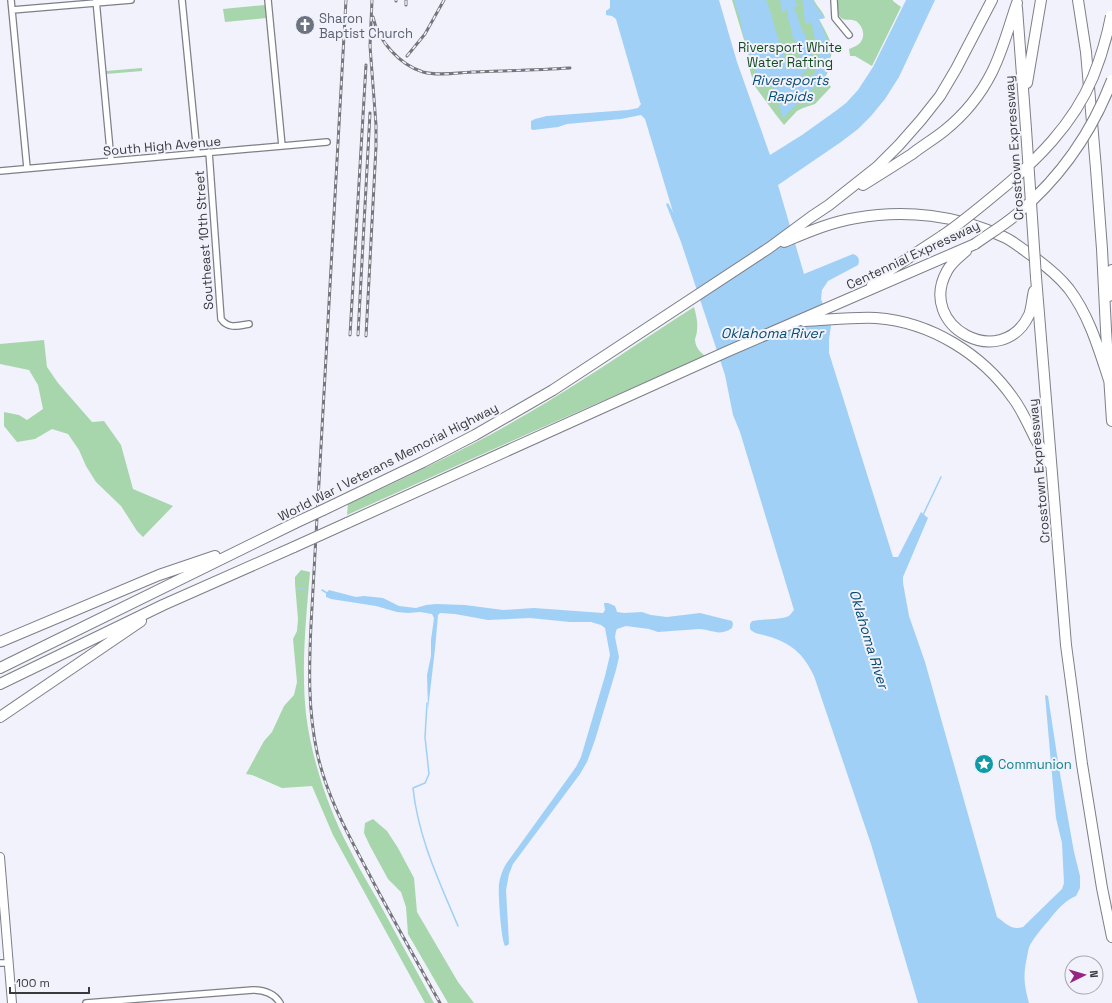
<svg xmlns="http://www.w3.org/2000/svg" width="1112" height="1003" viewBox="0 0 1112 1003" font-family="'Space Grotesk',sans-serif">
<rect width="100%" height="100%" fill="#f1f2fb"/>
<path fill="#a7d6ac" d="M732 0H814C817 7 823 11 825 18L819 19C823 26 827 34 830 41L829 42 832 51 827 74 824 78 831 87 815 104 803 108 797 111 784 125 776 115 754 85 750 70 748 53Z
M838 0H893V1L901 7 872 66 855 56H850L849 49C853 47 857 46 860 43 866 36 863 26 856 21 852 19 845 21 841 18 837 15 838 5 838 0Z
M265 5 266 18 225 22 223 9Z
M142 68V71L106 74V71Z
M694 307C696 314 698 322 697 330 697 333 696 336 695 339 695 347 700 352 705 356L532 432 347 515 348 504C416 473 483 441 547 402 597 372 645 338 694 307Z
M44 340 47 367 58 383 92 422 104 421 121 445 133 489 173 506 143 537 137 531 121 506 96 482 86 466 79 450 68 434 52 429 35 439 17 442 4 426V412L19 415 27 420 43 409 38 385 29 370 0 364V344Z
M301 570 310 572C306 619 301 667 306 714 311 757 328 808 348 846 357 864 367 882 377 899 396 934 415 968 434 1003H425L333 835 312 786 282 788 252 775 246 774 264 741 272 732 284 706 294 695 297 682 293 639 297 631 298 619 295 584V577Z
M373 819 387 831 398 848 414 878 417 912 458 982 474 1003H448L408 934 406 907 401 892 388 879 370 846 364 833 365 823Z"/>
<path fill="#a0d0f5" d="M610 0H719L737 62 770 155 802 135 837 110 846 103 858 90 873 67 906 0H935L899 77 885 99 871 116 858 129 841 142 778 185 804 274 853 254C859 256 860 260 858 265L828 281 822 290 821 299 831 326 829 339V353L893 557H898L921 512 928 518 903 577V583L909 616 925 662 997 917C1006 923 1011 931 1023 927L1062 889 1064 883 1062 843 1056 818 1050 752 1045 695 1048 696 1059 768 1074 852 1080 876V888L1076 896C1064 901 1057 910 1049 920 1042 928 1035 936 1030 945 1028 949 1028 953 1027 957 1023 975 1024 985 1029 1003H918L871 844 814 676C803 653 791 643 767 636 761 634 754 634 750 629V624L752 621C760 619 785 620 790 615 791 614 792 612 794 610L740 432 733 415 725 375 681 242 666 204 668 203 673 212 645 119 641 115 621 119 567 124 558 127 533 130 531 129V121L535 119 547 116 628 110 638 108 641 104 640 102 616 19 612 16 606 15V11L610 8Z
M734 0H765L767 1 786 64 797 69C804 59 799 50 796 40L794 41C792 33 790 26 788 18 787 14 788 12 786 8L785 11 782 12 780 0H795L798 6 794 7H792L796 12 802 30 806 36 805 37 811 54 808 68 801 75H808V79H809L815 73V70L813 67 815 60 819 57 820 53 818 46H816C815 38 813 30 811 21L810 23 806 24C803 16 805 8 802 0H813C815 7 821 11 824 18L821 19H818L821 24 825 35 829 42H828L831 51 826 75 824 78H820L815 84V86L783 118 774 87 760 84 757 74 760 73 746 28 743 29Z
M329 590 356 597 364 596 383 598 399 606 416 608 426 605 436 604 465 605 503 610 534 608 603 613 605 610 604 603H608L615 606 617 612 624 613 642 612 651 615 667 617 700 613 732 621 733 624 732 628C730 629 728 631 726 631 718 635 708 629 699 629L658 632 649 629 626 626 617 629 616 631 615 637 619 657 616 670 595 740 587 762 580 774 513 864 509 874 506 890 509 943 508 945 505 946C501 940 498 893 499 884 500 877 502 871 506 864L576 767 581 757 605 676 610 655 605 628 601 625 591 622H570L530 618 488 620 455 614 440 613 438 615 435 649 428 709 427 675 431 656V640L434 618 432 614 420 612 408 613 397 612 376 606 331 599 326 597V593Z"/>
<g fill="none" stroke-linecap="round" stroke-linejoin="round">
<path stroke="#a0d0f5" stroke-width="1.5" d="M923 515 941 477
M298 589H305
M322 590 327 593
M427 703 425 737 429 774 425 783 413 788C418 837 439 881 458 926"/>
<path stroke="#a0d0f5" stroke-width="5.5" d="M745 22 744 28 759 73 764 78"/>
<defs>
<path id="minor" d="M11 0 27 168
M96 0 111 161
M182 0 197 153
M268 0 282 146
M834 0 835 18 849 35
M12 10 131 0
M209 152 221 319C228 329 238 326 249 324
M0 171 327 142
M0 963H9
M86 1003 253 990C264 990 274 993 280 1003"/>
<path id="secondary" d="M0 857 12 1003"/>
<path id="motorway" d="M1078 0 1086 52 1096 169 1102 249 1106 330 1112 421
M1017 8 1026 129
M1027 83 1041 0
M863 185C879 175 895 165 912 154 922 146 934 139 944 131 964 115 981 94 992 72 1003 50 1009 26 1017 3
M784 242C808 232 831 222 856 218 905 209 958 215 1004 237 1013 241 1022 249 1031 255 1045 265 1058 275 1069 289 1090 317 1099 350 1110 383
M966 251C959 257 951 263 947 271 916 327 1002 372 1029 315 1032 308 1032 298 1034 291
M1036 277 1066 645 1082 764 1102 888 1112 937
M872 285 890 270 942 236
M1109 296 1112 270
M804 321C828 320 852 317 876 318 931 322 982 354 1013 398 1022 410 1028 424 1035 438 1040 447 1045 455 1050 464
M323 510 423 462 475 435 553 390 769 248 811 217 829 205 877 167 899 145 921 120 940 96 956 69 992 0
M347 523 726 352 975 244
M0 642 159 575 215 556
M0 668 295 523
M0 684 163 605 294 547
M0 717 141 621"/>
</defs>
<use href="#minor" stroke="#7e7f87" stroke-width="8"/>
<use href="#secondary" stroke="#7e7f87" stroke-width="10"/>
<use href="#motorway" stroke="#7e7f87" stroke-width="12"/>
<use href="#minor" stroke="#fff" stroke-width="5.5"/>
<use href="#secondary" stroke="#fff" stroke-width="8"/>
<use href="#motorway" stroke="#fff" stroke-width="10"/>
<defs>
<path id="rail" d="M346 0 311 625C309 668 308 710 317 752 326 795 348 834 368 872 391 916 416 960 440 1003
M396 1V0
M406 5V0
M373 17C378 41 400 65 423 72 438 76 456 73 472 72 504 71 537 70 570 68
M407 56 425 34 444 0
M350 335 366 65
M358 335 370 113
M366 336 376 147V125L370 46 372 0"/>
</defs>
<use href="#rail" stroke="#75767b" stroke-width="3"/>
<use href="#rail" stroke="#f1f2fb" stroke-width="1.5" stroke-dasharray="4.5" stroke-linecap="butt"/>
<defs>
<path id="motorway-bridge" d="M1026 129 1036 277
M942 236C961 223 979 208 997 193 1036 161 1073 125 1093 77 1101 57 1107 37 1111 16
M975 244C989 234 1004 225 1017 214 1060 178 1092 132 1112 80
M295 523 323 510
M294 547 347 523"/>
</defs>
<use href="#motorway-bridge" stroke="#7e7f87" stroke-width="12" stroke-linecap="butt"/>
<use href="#motorway-bridge" stroke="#fff" stroke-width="10"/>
</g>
<defs>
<symbol id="church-disc" viewBox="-11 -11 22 22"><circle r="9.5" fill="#6b7280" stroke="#f1f2fb"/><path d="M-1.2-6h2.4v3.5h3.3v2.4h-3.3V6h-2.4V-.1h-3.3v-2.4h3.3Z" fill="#fff"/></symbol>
<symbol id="sight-disc" viewBox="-11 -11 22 22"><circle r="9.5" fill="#0f9aa8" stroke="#f1f2fb"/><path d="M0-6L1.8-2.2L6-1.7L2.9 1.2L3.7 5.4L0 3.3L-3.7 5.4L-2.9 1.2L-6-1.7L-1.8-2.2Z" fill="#fff"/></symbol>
</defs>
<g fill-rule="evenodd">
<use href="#church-disc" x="294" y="14" width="22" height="22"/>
<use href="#sight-disc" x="973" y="753" width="22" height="22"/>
</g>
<g text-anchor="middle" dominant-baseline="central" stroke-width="4" stroke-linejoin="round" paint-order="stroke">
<g font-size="13" fill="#5b616d" stroke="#f1f2fb" text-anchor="start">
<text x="319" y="18">Sharon<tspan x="319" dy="15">Baptist Church</tspan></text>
</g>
<g font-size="13" fill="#174c22" stroke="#f1f2fb">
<text x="790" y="47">Riversport White<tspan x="790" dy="15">Water Rafting</tspan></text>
</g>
<g font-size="13" fill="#393a3d" stroke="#f1f2fb">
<text transform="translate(162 146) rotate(-5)">South High Avenue</text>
<text transform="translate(1014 148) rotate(-94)">Crosstown Expressway</text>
<text transform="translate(204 240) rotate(-94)">Southeast 10th Street</text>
<text transform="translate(913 255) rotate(-25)">Centennial Expressway</text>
<text transform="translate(388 462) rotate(-27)">World War I Veterans Memorial Highway</text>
<text transform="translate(1039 471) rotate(-95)">Crosstown Expressway</text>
</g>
<g font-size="13" fill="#0d838f" stroke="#f1f2fb" text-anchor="start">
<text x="998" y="764">Communion</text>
</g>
<g font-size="14" font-style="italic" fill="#074c73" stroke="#f1f2fb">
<text x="790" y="80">Riversports<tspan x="790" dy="16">Rapids</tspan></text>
<text x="772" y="333">Oklahoma River</text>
<text transform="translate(869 639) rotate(73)">Oklahoma River</text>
</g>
</g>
<g transform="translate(1084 975) rotate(85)"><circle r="19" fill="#f1f2fb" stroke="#a7a8af"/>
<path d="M0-3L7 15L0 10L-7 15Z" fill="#982481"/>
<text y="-6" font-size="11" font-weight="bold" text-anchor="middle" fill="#393a3d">N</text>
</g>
<path d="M10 987v6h79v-6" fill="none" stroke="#393a3d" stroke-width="2"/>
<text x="16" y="987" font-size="12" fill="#393a3d" stroke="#f1f2fb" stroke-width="3" paint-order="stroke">100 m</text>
</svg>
